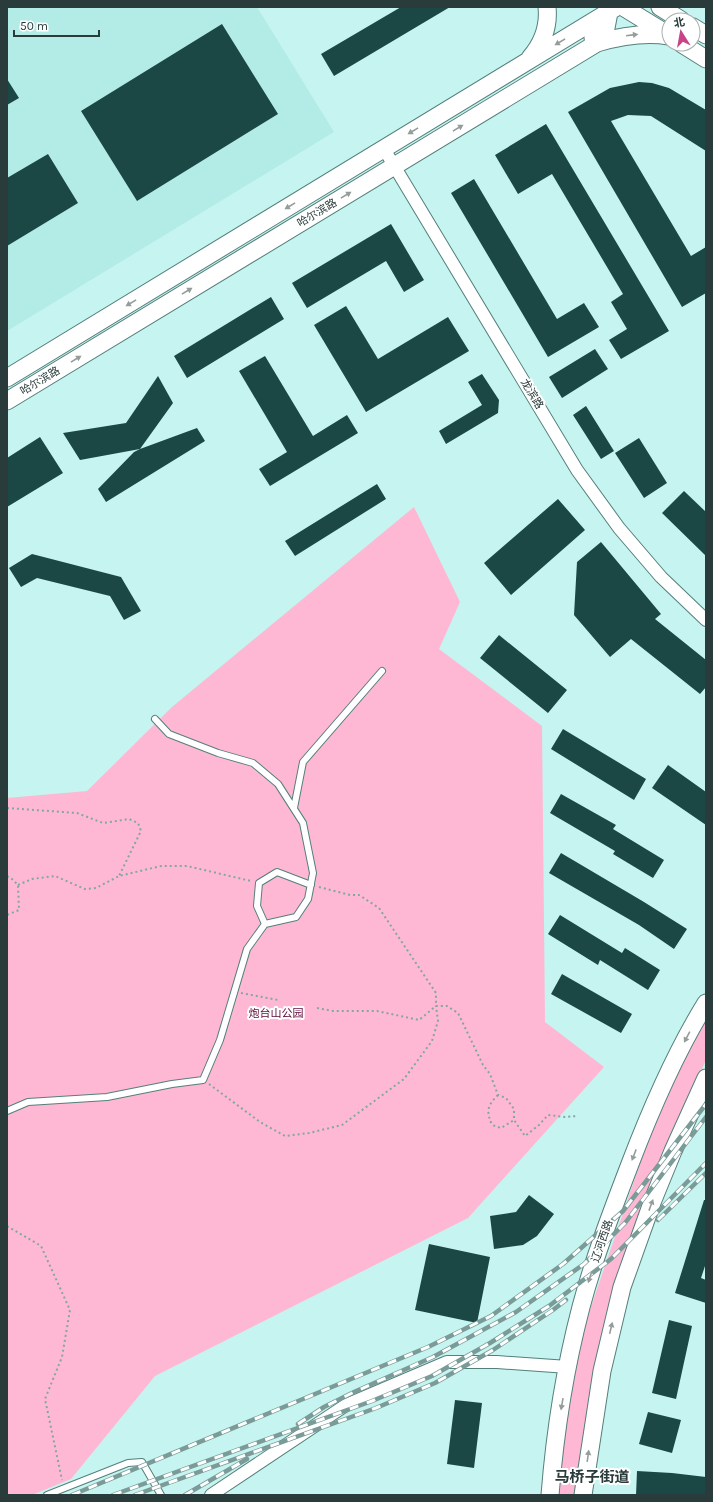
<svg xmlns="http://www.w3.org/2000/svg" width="713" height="1502" viewBox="0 0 713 1502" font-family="Karla,'Noto Sans SC',sans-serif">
<rect width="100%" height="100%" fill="#c6f4f0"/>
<path fill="#b3ebe6" d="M7 7H257L334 132 7 331Z"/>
<path fill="#feb8d4" d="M414 507 460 602 439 649 542 726 545 1022 604 1067 468 1218 155 1376 71 1479 32 1495H7V798L87 791 172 707Z
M706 1017V1060L665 1152 612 1295 601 1338 591 1388 583 1437 577 1495H558L563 1434 582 1333 644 1152 665 1097Z"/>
<path fill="#1b4845" d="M401 7H450L334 76 321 54Z
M222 24 278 114 137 201 81 111Z
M7 79 19 98 7 105Z
M639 82 652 83 669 88 706 110V151L651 116 628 115 611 121 691 256 706 247V293L682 307 568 112 610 88Z
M546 124 669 331 621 359 609 340 627 329 611 302 623 294 552 174 518 194 495 155Z
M48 154 78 203 7 246V178Z
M474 179 557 319 584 303 599 327 548 357 451 193Z
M391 224 424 280 404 292 386 261 307 308 292 283Z
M271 297 284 319 187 378 174 356Z
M346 306 378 359 448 317 469 351 366 412 314 325Z
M595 349 608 369 562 398 549 377Z
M265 356 313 436 347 415 358 433 270 486 259 469 287 452 239 371Z
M482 374 499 400 498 413 446 444 439 431 482 405 468 382Z
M158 376 173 403 140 449 197 428 205 441 106 502 98 489 134 452 140 449 80 460 63 433 126 423Z
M586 406 614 451 601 459 573 415Z
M40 437 63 473 7 507V458Z
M639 438 667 483 644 498 615 453Z
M377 484 386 499 295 556 285 541Z
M684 491 706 512V556L662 513Z
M558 499 585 530 511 595 484 563Z
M601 542 661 614 655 619 706 660V687L700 694 631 639 610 657 574 615 577 562Z
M32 554 121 577 141 611 124 620 110 596 37 578 21 587 9 568Z
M499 635 567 690 548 713 480 658Z
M563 729 646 779 634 800 551 749Z
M668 765 706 792V825L652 788Z
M561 794 616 825 613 829 664 860 653 878 613 854 615 851 550 813Z
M561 853 644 902 687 929 674 949 639 925 549 873Z
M560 915 622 953 625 948 660 970 648 990 600 960 598 965 548 934Z
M562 974 632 1014 621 1033 551 994Z
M529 1195 554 1214 537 1236 523 1245 494 1249 490 1216 516 1212Z
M704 1200H706V1263L701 1278 706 1280V1303L675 1293Z
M429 1244 490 1257 477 1323 415 1310Z
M669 1320 692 1326 676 1399 652 1393Z
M455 1400 482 1403 474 1468 447 1464Z
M648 1412 681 1420 672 1453 639 1444Z
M637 1471 672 1473 706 1477V1495H636Z"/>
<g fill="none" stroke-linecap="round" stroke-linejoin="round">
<defs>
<path id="lane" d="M294 808 303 762 382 671
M265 924 257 906 259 883 277 872 311 885
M7 1111 28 1102 107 1097 172 1084 203 1080 220 1040 247 949 265 924 296 917 308 899 313 873 303 823 278 784 253 763 218 753 169 734 155 719
M47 1495 128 1463 142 1462 161 1495"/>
<path id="street" d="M384 149 577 470 619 528 661 577 706 620
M211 1495 346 1405 447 1362H497L568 1367"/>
<path id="secondary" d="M623 7 667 34
M660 7 681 20
M693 27 706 35
M593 38 597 43C621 36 644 32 669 36
M682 44 706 59
M530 58C542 44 549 26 547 7
M7 378 615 8
M7 401 597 43 606 28 610 7
M550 1495C555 1432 565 1368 581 1307 594 1258 612 1211 630 1164 651 1109 675 1053 706 1003
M583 1495 602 1371 622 1287 653 1200 673 1151 706 1078"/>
</defs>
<use href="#lane" stroke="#547f7b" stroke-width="8"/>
<use href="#street" stroke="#547f7b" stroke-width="14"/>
<use href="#secondary" stroke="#547f7b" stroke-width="19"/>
<path stroke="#83a6a3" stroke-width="2" stroke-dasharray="2 3" stroke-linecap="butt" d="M7 808 77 813 103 823 129 819 138 823 141 831 119 876
M7 876 12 879 18 885 19 910 7 915
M18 885 32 879 55 876 85 889 96 888 119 876 161 866H187L251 881
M319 887 350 895H359L379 908 436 993V1006H447L458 1013 483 1065 490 1074 498 1095 506 1098 514 1109V1120L525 1136 539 1125 548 1115 565 1117 578 1116
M241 993 278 1000
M317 1008 333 1011H377L419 1020 436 1006
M209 1084 260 1122 285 1136 309 1133 342 1125 404 1079 432 1041 438 1021 436 1006
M498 1095C487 1106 486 1111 492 1125L501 1128 514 1120
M7 1226 41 1246 70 1310 62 1357 45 1399 62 1480"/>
<use href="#lane" stroke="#fff" stroke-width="6"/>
<use href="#street" stroke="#fff" stroke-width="12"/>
<use href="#secondary" stroke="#fff" stroke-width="17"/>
<defs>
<path id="rail" d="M658 1220 706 1173
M298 1424 324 1407 354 1392 433 1357 516 1312 584 1264 625 1223 706 1117
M72 1495 428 1347 491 1316 563 1264 623 1211 706 1104
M113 1495 372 1401 432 1376 490 1343 549 1306 611 1259 706 1163
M135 1495 376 1408 435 1383 493 1350 553 1310 566 1300
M185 1495 247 1459"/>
</defs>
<use href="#rail" stroke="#7a9b98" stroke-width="4.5"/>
<use href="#rail" stroke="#fff" stroke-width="3" stroke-dasharray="9" stroke-linecap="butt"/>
</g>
<defs><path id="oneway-solid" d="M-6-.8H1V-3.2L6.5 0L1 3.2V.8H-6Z"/></defs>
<g fill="#949d9c">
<use href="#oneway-solid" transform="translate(632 35) rotate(-7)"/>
<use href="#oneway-solid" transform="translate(560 42) rotate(149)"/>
<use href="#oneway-solid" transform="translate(458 128) rotate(-31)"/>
<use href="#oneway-solid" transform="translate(413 131) rotate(149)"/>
<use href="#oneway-solid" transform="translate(346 195) rotate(-31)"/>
<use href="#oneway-solid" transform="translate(290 206) rotate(149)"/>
<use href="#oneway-solid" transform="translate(187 291) rotate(-31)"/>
<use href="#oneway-solid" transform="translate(131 303) rotate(149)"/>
<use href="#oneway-solid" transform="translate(76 359) rotate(-31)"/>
<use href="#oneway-solid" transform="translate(687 1037) rotate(118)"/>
<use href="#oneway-solid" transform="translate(634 1155) rotate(111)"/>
<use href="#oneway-solid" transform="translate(651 1205) rotate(-70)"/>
<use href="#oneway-solid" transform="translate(590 1277) rotate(108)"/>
<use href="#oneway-solid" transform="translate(611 1328) rotate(-77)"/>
<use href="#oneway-solid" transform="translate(562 1404) rotate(100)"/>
<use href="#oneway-solid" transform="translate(588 1456) rotate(-82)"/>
</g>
<g text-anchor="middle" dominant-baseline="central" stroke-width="4" stroke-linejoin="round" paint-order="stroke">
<g font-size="11" fill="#293b3a" stroke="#fff">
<text transform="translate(317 213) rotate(-31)">哈尔滨路</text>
<text transform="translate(40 381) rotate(-31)">哈尔滨路</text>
<text transform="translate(532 394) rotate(59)">龙滨路</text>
<text transform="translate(602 1241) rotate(-71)">辽河西路</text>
</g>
<g font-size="11" fill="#5e0a39" stroke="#fff">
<text x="276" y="1013">炮台山公园</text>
</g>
<g font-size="15" font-weight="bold" fill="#293b3a" stroke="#fff">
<text x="592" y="1477">马桥子街道</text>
</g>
</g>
<rect width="713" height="1502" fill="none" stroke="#293b3a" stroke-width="16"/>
<g transform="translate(681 32) rotate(349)"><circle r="19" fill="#ffffff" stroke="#a9b1b0"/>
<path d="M0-3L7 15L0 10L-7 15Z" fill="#c94486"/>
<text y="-6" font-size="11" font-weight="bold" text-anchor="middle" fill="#293b3a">北</text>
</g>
<path d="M14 30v6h85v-6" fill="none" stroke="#293b3a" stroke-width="2"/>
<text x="20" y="30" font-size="12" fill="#293b3a" stroke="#ffffff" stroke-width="3" paint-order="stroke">50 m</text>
</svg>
